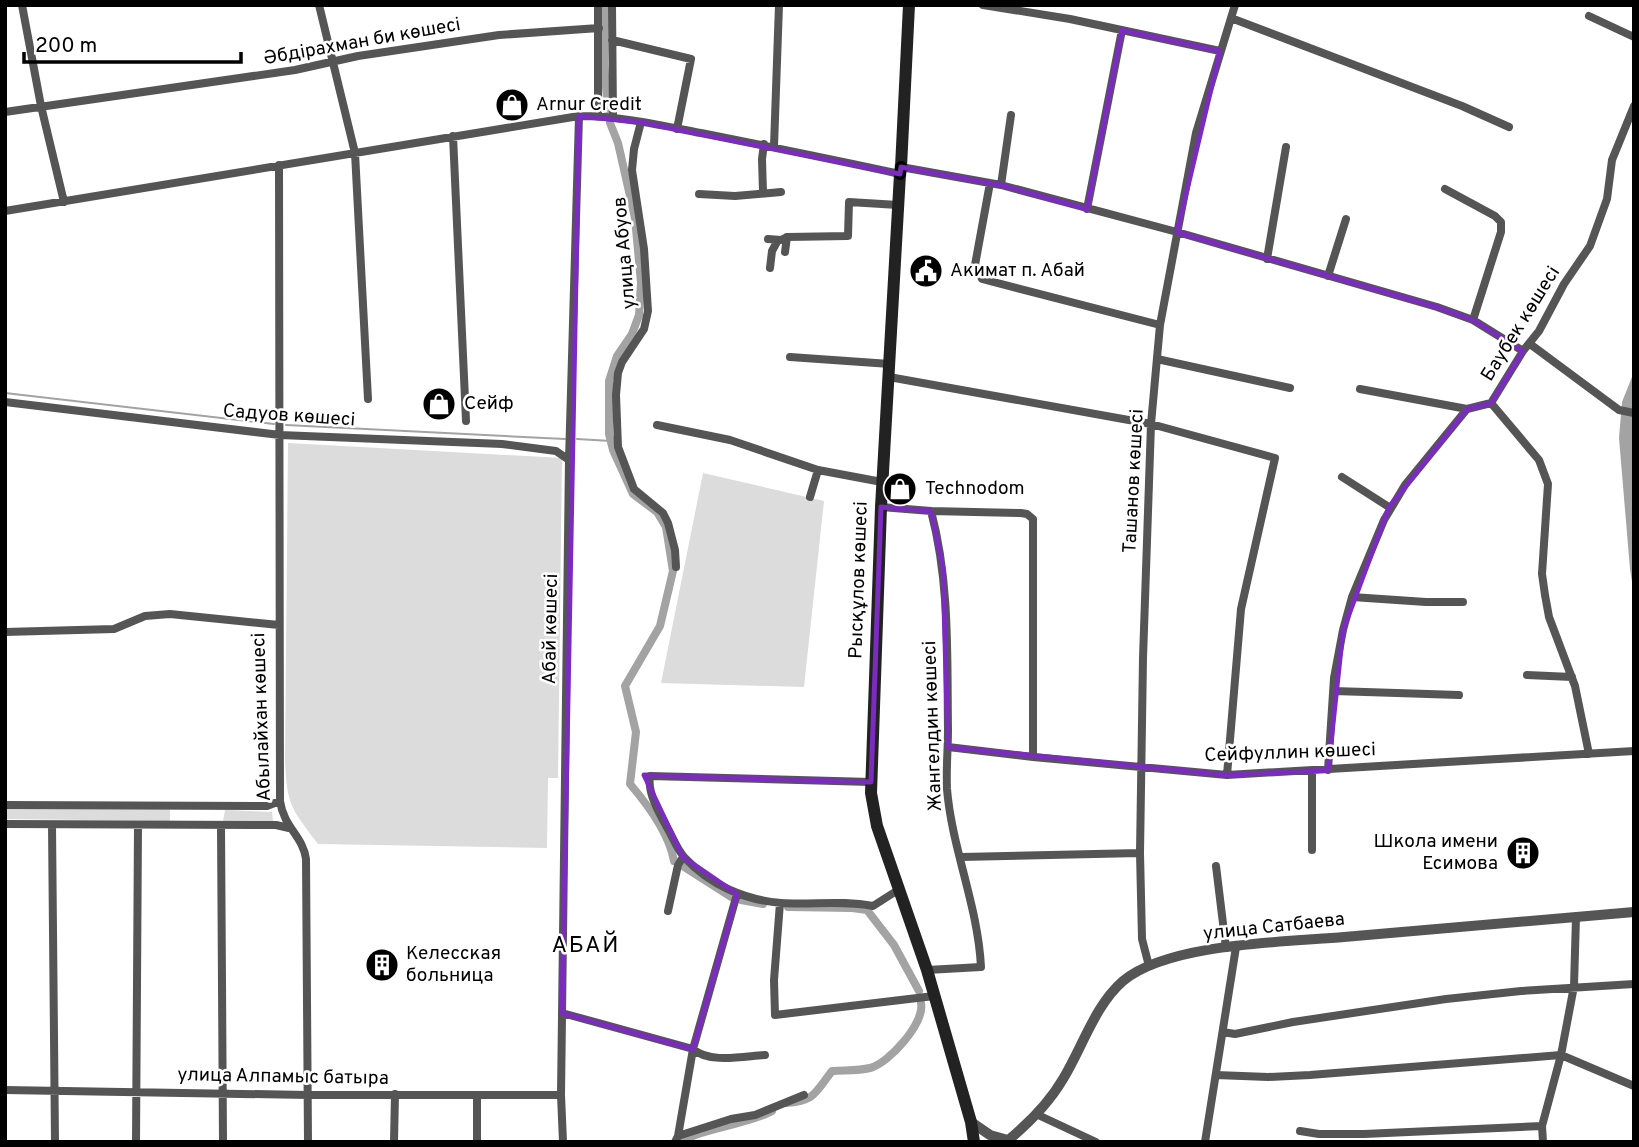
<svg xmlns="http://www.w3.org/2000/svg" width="1639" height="1147" viewBox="0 0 1639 1147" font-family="Overpass,sans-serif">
<rect width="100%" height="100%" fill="#fff"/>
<path fill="#dcdcdc" d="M288 443 562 458 558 778H548L547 848 318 844C291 808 287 806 285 761Z
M703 473 824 501 804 687 661 683Z
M5 808 170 809V821L5 819Z
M225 810 272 812 273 821H223Z"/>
<path fill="#a3a3a3" d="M1634 372V594L1630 569 1619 438 1622 402Z"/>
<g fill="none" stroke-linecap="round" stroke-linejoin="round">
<path stroke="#a3a3a3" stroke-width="2" d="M5 393 274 424
M286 425 565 439
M577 439 611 441"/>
<path stroke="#a3a3a3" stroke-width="8" d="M605 5 604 63 608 111
M610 123 618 143 635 218 641 283 639 315 632 334 617 356 609 381V434L613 450 633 494 657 512 666 527 673 571 660 626 625 686 636 732 630 784C648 805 669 833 674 861
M684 867 731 897
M741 900 763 904
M788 907 852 908 867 910 894 945 919 991
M786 1103C815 1101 815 1093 832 1071 844 1070 858 1071 870 1068 889 1063 925 1023 921 1003
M683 1142C694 1130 750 1124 772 1111"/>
<defs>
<path id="primary" d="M900 174 901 167"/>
</defs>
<use href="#primary" stroke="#dbdbdb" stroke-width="14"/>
<path stroke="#555" stroke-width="8" d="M22 5 41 106 64 202
M319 5 355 153 368 399
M612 5 613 117
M983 5 1070 19 1220 51
M1589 16 1634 37
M1231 18 1462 106 1509 127
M612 40 691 59 677 129
M5 112 295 70 358 56 499 35 599 28
M598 116V5
M641 122 634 149 632 170 644 249 648 311 644 329 622 362 618 373 616 395 618 447 634 489 663 513 668 523 675 550 676 567
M453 136 466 421
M774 146 779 5
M279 165 280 801C284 828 303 836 306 859L308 1142
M901 167 1001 185 1177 232 1437 307 1473 320 1523 351
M990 183 975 265 982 279 1160 325
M1001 185 1011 115
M1445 189 1495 216 1501 222V232L1473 320
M763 192 762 159 764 144
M699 194 735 196 781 192
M1087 209 1122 30
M5 211 579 116C622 116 664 126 706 134 771 147 836 160 900 174
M768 239 781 240 787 237 848 236 849 202 898 205
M785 252 787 237
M1267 259 1286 147
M770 268 772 251 778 240
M1328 276 1346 219
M1530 344 1619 410 1634 413
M790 357 890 364
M1157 359 1290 388
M889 377 1151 424 1275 458 1241 609 1227 775
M1360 389 1467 409
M5 402 280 435 502 444 556 451 569 460
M1491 403 1539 460 1548 484 1542 574 1545 595 1549 617 1575 686 1589 754
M1491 403 1523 351 1539 331 1564 284 1590 246 1607 199 1612 160 1634 106
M657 425 730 440 818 470 882 482
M1342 477 1389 507
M810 497 818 470
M881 507 931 511 1021 513 1027 514 1033 519V757
M1352 597 1426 602H1463
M5 632 114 629 145 616 170 614 279 625
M1527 675 1572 677
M1334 691 1459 695
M948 747 1033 757 1227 775 1634 751
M1328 770 1334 678 1343 630 1352 597 1384 520 1405 485 1467 409 1491 403
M1312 771V850
M871 782 650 776C647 793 660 815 669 831 674 840 678 851 685 858 710 885 745 900 781 903 812 905 842 900 873 906L898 890
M5 805 267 806 280 801
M5 824 276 825 289 828
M52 825 55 1142
M221 826 223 1142
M961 857 1140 853
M1216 866 1226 948
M780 903 774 980 775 1015 934 996
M668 911 678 865 683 857
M1149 966 1142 939 1140 853 1143 658 1151 424 1160 325 1196 133 1235 5
M927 970 981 967C978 906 952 849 947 789 946 769 948 749 948 730 947 657 950 582 931 511
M562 1013 693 1049C709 1064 745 1056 765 1055
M1223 1032 1235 1034 1293 1022 1446 999 1521 991 1634 984
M1216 1075 1268 1077 1310 1075 1561 1055 1634 1086
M5 1090 308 1095H561
M1036 1114 1096 1142
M1300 1131 1319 1134H1364L1542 1126
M678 1136 731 1119 755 1115 804 1095
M136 1142 138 825
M394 1142 395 1094
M477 1142V1095
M563 1142 561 1095 569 460 579 116
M675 1142 678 1136 693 1049 737 894
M1205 1142 1236 947
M1543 1142 1542 1126 1561 1055 1574 986 1576 917"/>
<path stroke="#555" stroke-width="10" d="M971 1122 990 1135 1008 1140
M1006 1142C1028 1124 1049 1103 1063 1079 1082 1048 1095 1005 1123 981 1168 943 1286 942 1344 937 1440 928 1537 921 1634 912"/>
<path stroke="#222" stroke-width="12" d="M901 167 909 5
M900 174 881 507 871 793 877 826 927 970 971 1122 974 1142"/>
<use href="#primary" stroke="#000" stroke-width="12"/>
</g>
<path fill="none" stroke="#7b2cbf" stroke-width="5" stroke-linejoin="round" d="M1122 30 1220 51 1177 232 1437 307 1473 320 1523 351 1491 403 1467 409 1389 507 1343 630 1328 770 1227 775 948 747 943 568 931 511 881 507 871 782 644 775 683 857 737 894 693 1049 562 1013 579 116 641 122 900 174 901 167 1001 185 1087 209Z"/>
<defs>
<symbol id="shop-disc" viewBox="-11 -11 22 22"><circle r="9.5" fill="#000" stroke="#fff"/><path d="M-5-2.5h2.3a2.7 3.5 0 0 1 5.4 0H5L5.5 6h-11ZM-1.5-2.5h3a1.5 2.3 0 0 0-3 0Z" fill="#fff"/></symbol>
<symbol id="civic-disc" viewBox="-11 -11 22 22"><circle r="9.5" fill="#000" stroke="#fff"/><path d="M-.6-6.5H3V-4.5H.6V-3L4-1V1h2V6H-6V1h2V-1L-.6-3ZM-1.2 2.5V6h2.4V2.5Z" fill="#fff"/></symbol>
<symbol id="building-disc" viewBox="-11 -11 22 22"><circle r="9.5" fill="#000" stroke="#fff"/><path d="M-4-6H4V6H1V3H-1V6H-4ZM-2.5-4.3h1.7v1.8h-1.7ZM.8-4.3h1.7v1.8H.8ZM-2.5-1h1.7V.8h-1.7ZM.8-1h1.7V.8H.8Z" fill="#fff"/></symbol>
</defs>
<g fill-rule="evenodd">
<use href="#shop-disc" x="493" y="86" width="38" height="38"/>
<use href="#civic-disc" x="907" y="252" width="38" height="38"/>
<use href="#shop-disc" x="420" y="385" width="38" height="38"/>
<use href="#shop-disc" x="881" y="470" width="38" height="38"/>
<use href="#building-disc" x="1504" y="834" width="38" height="38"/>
<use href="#building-disc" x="363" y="946" width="38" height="38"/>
</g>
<g text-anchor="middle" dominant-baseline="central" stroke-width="5" stroke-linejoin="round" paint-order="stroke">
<g font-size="19" fill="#000" stroke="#fff">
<text transform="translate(362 42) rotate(-10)">Әбдірахман би көшесі</text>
<text transform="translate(625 253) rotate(-95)">улица Абуов</text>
<text transform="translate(1521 324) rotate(-58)">Баубек көшесі</text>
<text transform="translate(289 416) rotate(4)">Садуов көшесі</text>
<text transform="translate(1134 481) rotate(-87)">Ташанов көшесі</text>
<text transform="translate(859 580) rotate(-88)">Рысқұлов көшесі</text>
<text transform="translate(551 629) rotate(-89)">Абай көшесі</text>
<text transform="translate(262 717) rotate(-92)">Абылайхан көшесі</text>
<text transform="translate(933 726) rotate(-92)">Жангелдин көшесі</text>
<text transform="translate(1290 753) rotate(-2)">Сейфуллин көшесі</text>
<text transform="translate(1274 927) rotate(-6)">улица Сатбаева</text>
<text transform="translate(283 1077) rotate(1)">улица Алпамыс батыра</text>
</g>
<g font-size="19" fill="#000" stroke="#fff" text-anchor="start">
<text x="536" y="105">Arnur Credit</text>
<text x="950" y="271">Акимат п. Абай</text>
<text x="464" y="404">Сейф</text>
<text x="925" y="489">Technodom</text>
<text x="1498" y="842" text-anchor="end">Школа имени<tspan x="1498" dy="22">Есимова</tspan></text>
<text x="406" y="954">Келесская<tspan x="406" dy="22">больница</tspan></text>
</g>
<g font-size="23" letter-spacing="2" fill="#000" stroke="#fff">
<text x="586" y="946">АБАЙ</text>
</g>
</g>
<rect width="1639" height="1147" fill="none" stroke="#000000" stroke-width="14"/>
<path d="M24 52v10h217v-10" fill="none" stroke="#000000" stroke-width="3.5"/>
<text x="35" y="52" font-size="21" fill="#000000" stroke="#ffffff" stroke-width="5" paint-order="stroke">200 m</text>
</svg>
